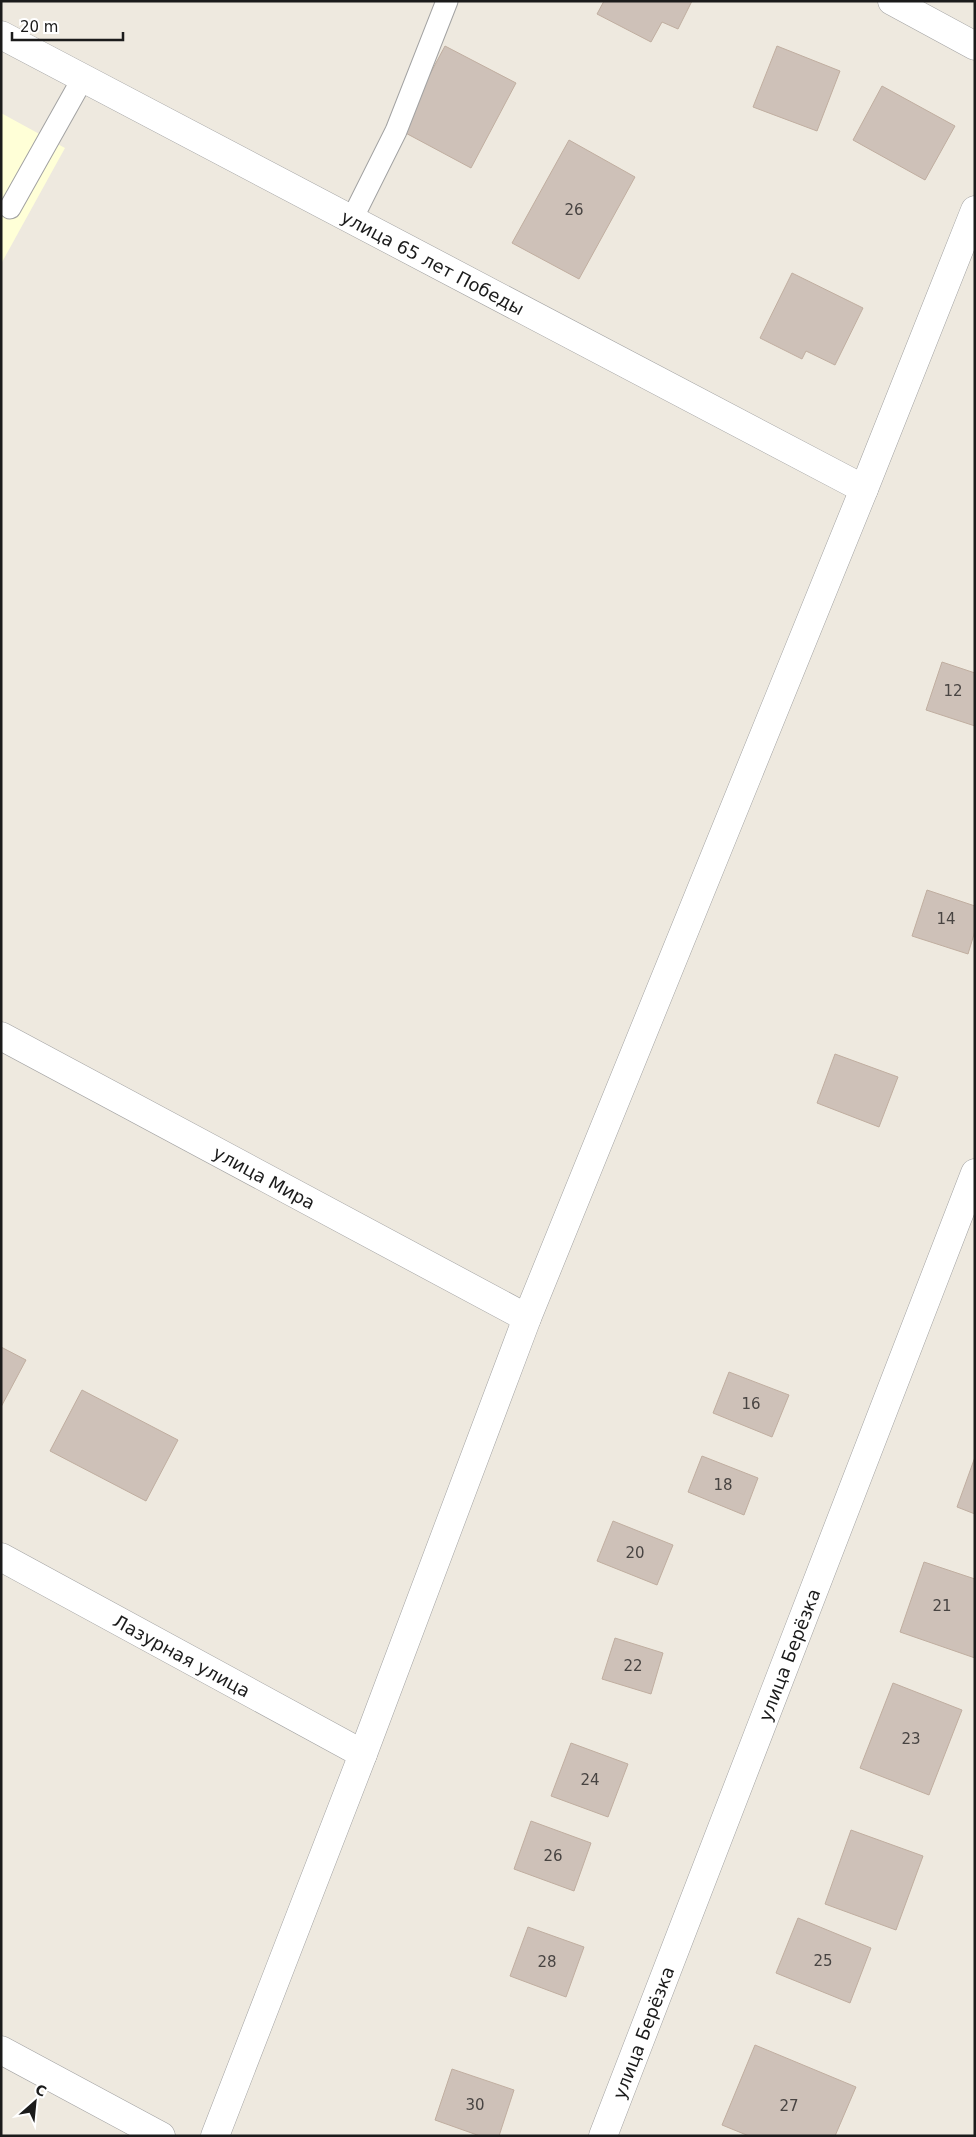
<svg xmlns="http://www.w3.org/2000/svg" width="976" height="2137" viewBox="0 0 976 2137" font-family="'DejaVu Sans',sans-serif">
<rect width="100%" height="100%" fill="#eee9df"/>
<path fill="#ffffd7" d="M1 113 65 148 1 264Z"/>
<path fill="#cec1b8" stroke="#c0aea0" d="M604 1H692L678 29 662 22 651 42 597 14Z
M445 46 516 83 471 168 400 130Z
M777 46 840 71 817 131 753 107Z
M882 86 955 126 925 180 853 140Z
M569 140 635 177 579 279 512 243Z
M792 273 863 308 835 365 806 351 802 359 760 338Z
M942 662 975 673V726L926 710Z
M927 890 975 906V931L968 954 912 936Z
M835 1054 898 1077 879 1127 817 1103Z
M1 1347 26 1360 1 1407Z
M729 1372 789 1395 772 1437 713 1413Z
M82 1390 178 1440 146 1501 50 1451Z
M702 1456 758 1478 744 1515 688 1492Z
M975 1457V1514L957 1507Z
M613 1521 673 1545 657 1585 597 1561Z
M924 1562 975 1579V1658L900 1632Z
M615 1638 663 1653 651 1694 602 1679Z
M893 1683 962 1710 929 1795 860 1768Z
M571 1743 628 1764 608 1817 551 1796Z
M531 1821 591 1843 574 1891 514 1869Z
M851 1830 923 1856 896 1930 825 1904Z
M798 1918 871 1948 850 2003 776 1973Z
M528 1927 584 1947 566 1997 510 1976Z
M755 2045 856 2087 835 2136H749L722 2125Z
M452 2069 514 2090 499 2136H480L435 2120Z"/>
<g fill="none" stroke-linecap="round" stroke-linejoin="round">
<defs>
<path id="service" d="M10 208 83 78
M352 219 396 131 447 1"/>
<g id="minor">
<path d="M892 1 975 46"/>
<path id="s1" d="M1 35 864 489"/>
<path id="s2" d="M1 1036 527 1318"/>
<path id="s3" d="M1 1557 363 1754"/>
<path d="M1 2050 161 2136"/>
<path d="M215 2136 363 1754 527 1318 864 489 975 210"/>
<path id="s4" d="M603 2136 975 1173"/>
</g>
</defs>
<use href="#service" stroke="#a2a2a2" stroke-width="23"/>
<use href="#minor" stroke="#a2a2a2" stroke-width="29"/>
<use href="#service" stroke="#fff" stroke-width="21"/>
<use href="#minor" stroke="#fff" stroke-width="28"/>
</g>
<g text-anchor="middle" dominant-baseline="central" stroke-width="5" stroke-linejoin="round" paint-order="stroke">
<g font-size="15" fill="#484442">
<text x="574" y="210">26</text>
<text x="953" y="691">12</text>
<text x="946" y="919">14</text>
<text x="751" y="1404">16</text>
<text x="723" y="1485">18</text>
<text x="635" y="1553">20</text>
<text x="942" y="1606">21</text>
<text x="633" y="1666">22</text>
<text x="911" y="1739">23</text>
<text x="590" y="1780">24</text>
<text x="553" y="1856">26</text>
<text x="823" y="1961">25</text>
<text x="547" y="1962">28</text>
<text x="475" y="2105">30</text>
<text x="789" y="2106">27</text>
</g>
<g font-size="18" fill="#1b1b1b" stroke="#fff">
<text stroke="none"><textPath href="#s1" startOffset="488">улица 65 лет Победы</textPath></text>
<text stroke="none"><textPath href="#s2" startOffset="299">улица Мира</textPath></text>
<text stroke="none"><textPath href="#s4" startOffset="516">улица Берёзка</textPath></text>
<text stroke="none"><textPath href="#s3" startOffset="206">Лазурная улица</textPath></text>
<text stroke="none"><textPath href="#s4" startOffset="111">улица Берёзка</textPath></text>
</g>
</g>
<rect width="976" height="2137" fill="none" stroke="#1b1b1b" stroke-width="5"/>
<g transform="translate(35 2102) rotate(27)" stroke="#ffffff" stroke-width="4" paint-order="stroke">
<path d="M0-4L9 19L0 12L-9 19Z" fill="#1b1b1b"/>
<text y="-8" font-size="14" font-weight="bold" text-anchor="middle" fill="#1b1b1b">С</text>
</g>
<path d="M12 32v8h111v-8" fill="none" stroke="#1b1b1b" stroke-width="2.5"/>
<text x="20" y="32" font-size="15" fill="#1b1b1b" stroke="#ffffff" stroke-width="4" paint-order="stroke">20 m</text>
</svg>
